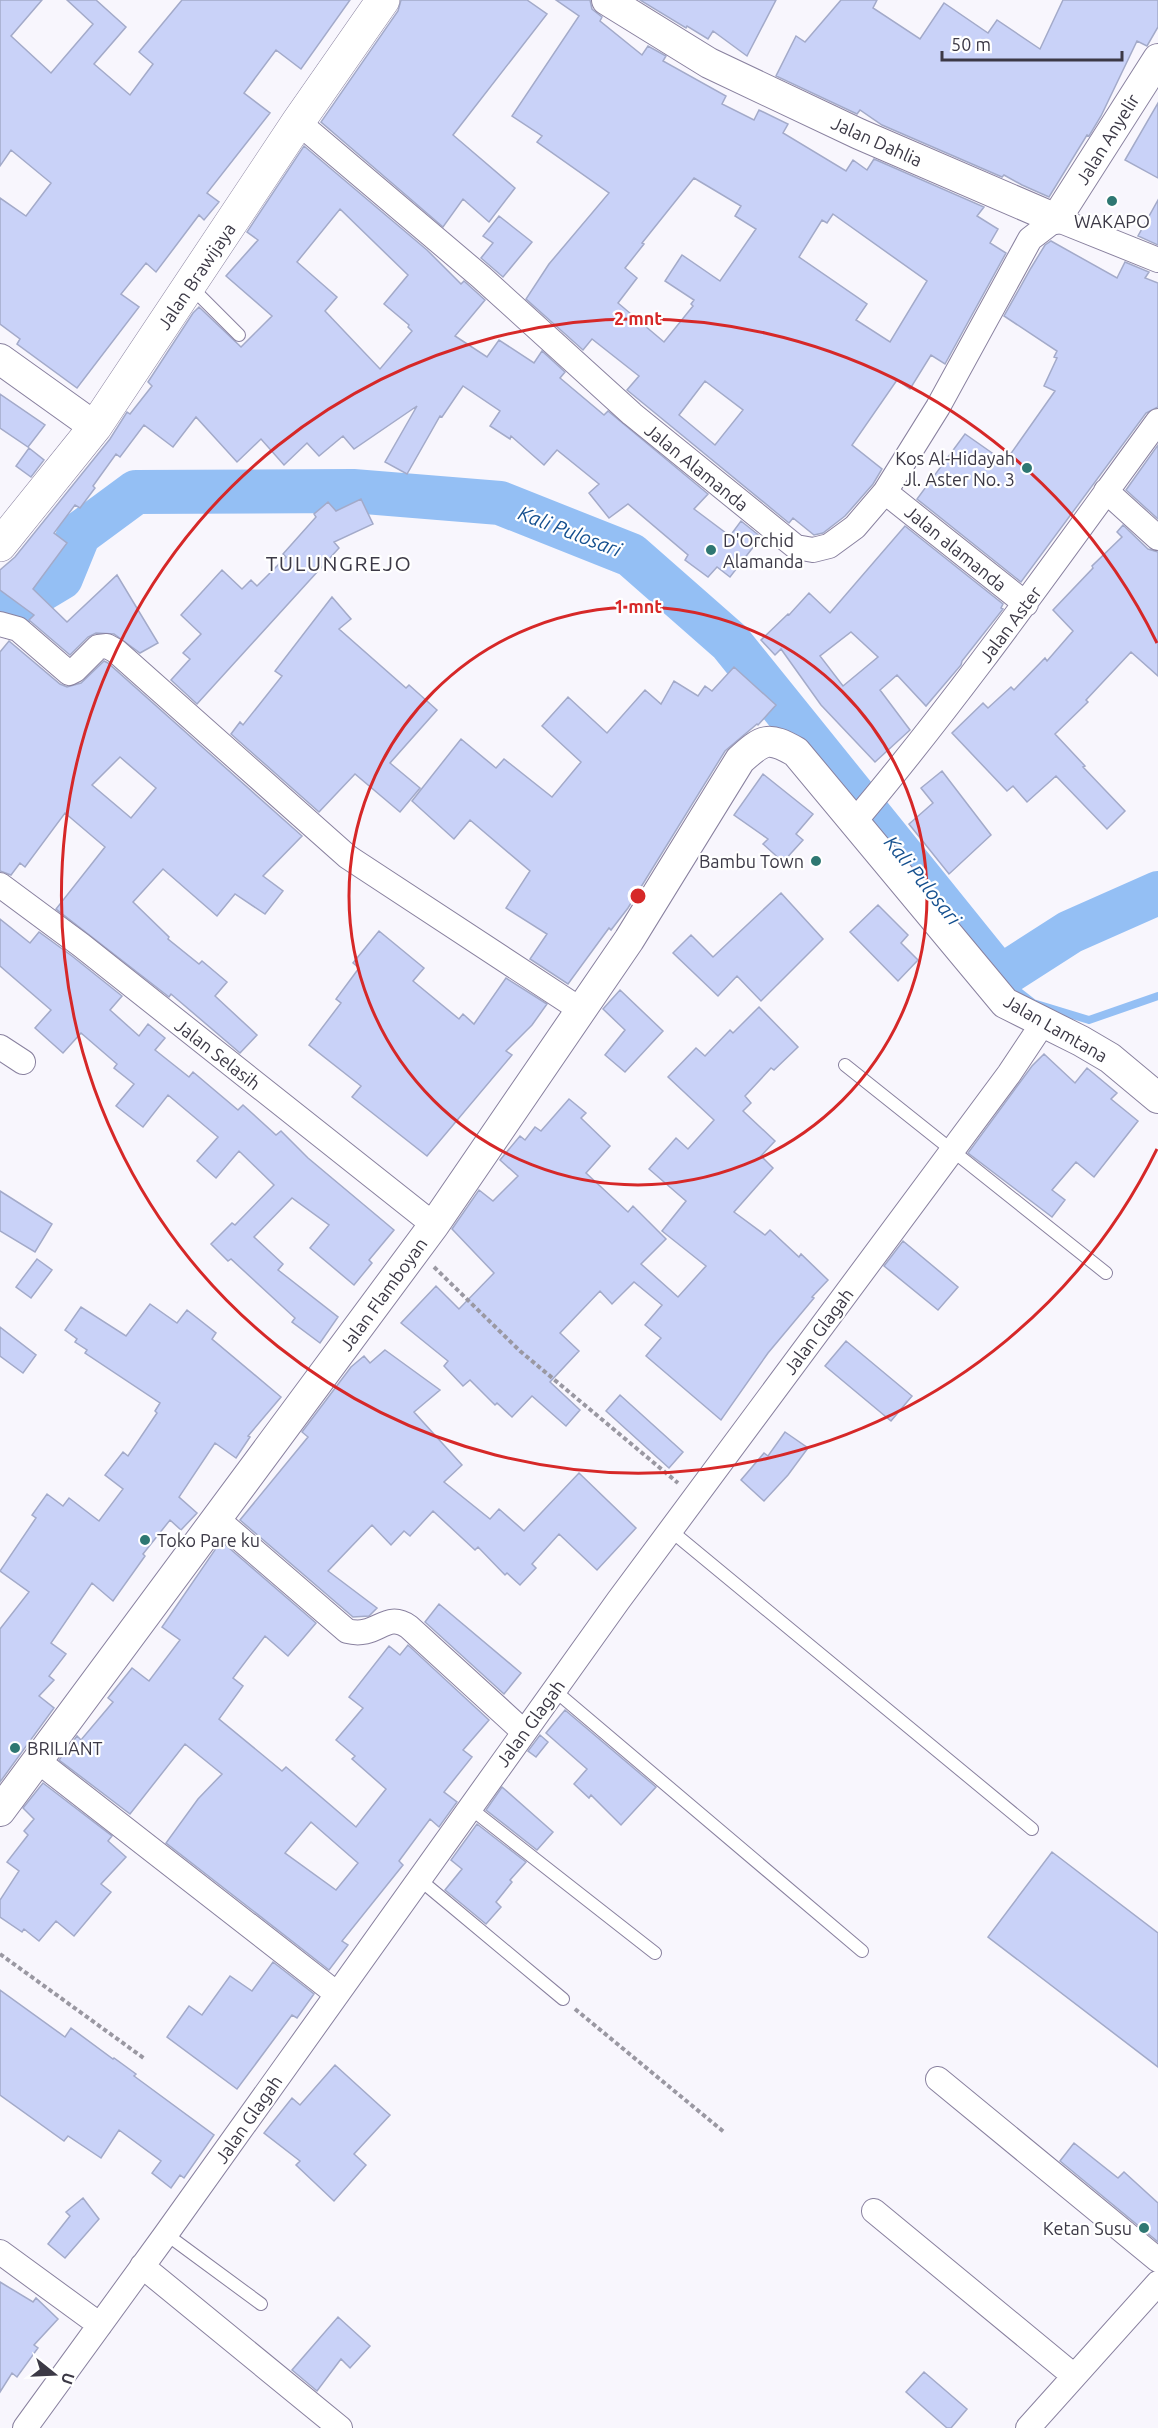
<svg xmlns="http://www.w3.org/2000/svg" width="1158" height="2428" viewBox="0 0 1158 2428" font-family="Ubuntu,sans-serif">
<rect width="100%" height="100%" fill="#f8f6fd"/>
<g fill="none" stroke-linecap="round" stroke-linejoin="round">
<path stroke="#94bff4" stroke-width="8" d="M1000 977 1033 1003 1089 1020 1158 996"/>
<path stroke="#94bff4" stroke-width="44" d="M0 610 6 611 61 578 79 534 136 492 353 491 500 503 631 555 730 642 1000 977 1070 932 1158 893"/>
</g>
<path fill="#c9d2f8" stroke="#a3aac9" stroke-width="1.5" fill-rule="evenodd" d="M0 0H42L11 36 51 73 93 24 67 0H96L126 27 94 64 130 95 153 64 139 52 182 0H350L301 69 276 50 244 93 270 113 207 193 219 202 204 220 199 215 156 272 146 263 121 294 139 307 77 388 17 344 20 339 0 324V198L26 216 51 183 11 150 0 166Z
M401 0H527L547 14 453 135 515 188 489 222 463 199 443 227 321 122 398 11Z
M556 0H590L592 9 602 17 600 21 642 55 648 46 666 56 663 61 726 96 722 104 754 120 759 110 788 124 783 133 846 171 853 160 867 170 874 159 984 207 977 216 998 229 990 243 1006 253 945 364 931 355 910 389 897 380 852 445 882 469 873 484 845 516 823 533 814 535 793 518 789 523 627 390 639 376 592 339 583 350 526 299 549 264 609 193 537 142 542 136 512 116 579 16ZM694 178 741 206 735 216 756 229 720 281 682 255 665 281 694 300 691 304 693 306 664 342 618 303 637 278 625 268 644 244 642 243ZM833 214 927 281 890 342 856 320 867 304 799 257 822 220 827 223ZM705 381 743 410 715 445 679 415Z
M640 0H776L747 56 713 31 708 39 687 26 686 28Z
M841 0H877L873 8 920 39 944 3 988 33 997 20 1040 49 1063 0H1158V27L1147 46 1137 41 1101 116 1089 136 1087 135 1049 197 1022 185 1004 175 1002 177 882 125 860 110 857 114 776 76 796 36 805 42Z
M1158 103V178L1125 160Z
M304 146 427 250 461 284 464 281 485 300 455 336 487 357 499 340 534 363 542 351 565 372 560 378 604 415 608 411 708 494 694 509 730 536 741 521 761 537 730 577 717 567 708 577 685 560 688 555 628 504 609 518 589 493 599 484 557 450 544 465 511 436 510 439 490 426 500 411 463 386 442 417 440 416 407 474 385 462 417 406 354 449 343 436 319 456 307 443 284 465 261 439 237 462 196 417 173 447 144 425 120 457 116 454 93 486 95 488 80 508 75 505 54 533 67 543 33 589 67 622 117 575 158 643 140 653 114 634 96 633 88 637 70 655 29 620 34 615 0 590V570L15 557 110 439 127 412 130 414 152 386 148 382 193 313 199 307 241 347 272 316 226 276 258 240 247 232ZM340 209 408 275 384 304 409 325 408 327 412 331 380 369 325 311 337 297 297 262Z
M1158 200V245L1138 236Z
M499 216 532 242 503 277 481 258 493 243 483 236Z
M1051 241 1117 278 1125 262 1149 272 1145 278 1158 283V407L1146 413 1021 582 917 499 965 434 1005 462 1055 391 1044 386 1057 358 1054 357 1057 351 1004 316 1031 268 1045 245Z
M0 394 45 425 28 447 0 428Z
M1158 445V519L1126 490Z
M29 448 44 460 31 477 16 466Z
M361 499 373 524 334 542 339 548 197 704 171 680 190 659 183 653 201 634 181 615 222 570 242 589 251 580 257 586 286 557 283 554 316 517 314 514 328 502 336 511Z
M1123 525 1148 549 1158 552V676L1131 652 1086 700 1088 702 1055 734 1085 766 1083 767 1125 811 1107 829 1056 776 1027 802 1013 786 1007 791 952 733 983 703 988 708 1011 687 1014 690 1045 658 1047 661 1073 631 1053 610 1093 568 1092 566 1122 537 1117 532Z
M905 526 1003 604 1001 608 1003 609 962 661 961 665 926 706 897 675 880 690 910 730 875 762 821 705 781 649 775 655 761 640 788 614 789 615 809 593 830 613ZM851 632 878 657 843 686 820 656Z
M332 597 351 619 339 629 406 688 409 685 437 710 390 763 420 788 400 812 355 774 319 812 231 734 240 722 243 725 282 676 275 671Z
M9 641 60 684 67 687 81 683 104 661 108 663 302 836 263 876 283 891 265 914 235 894 217 916 163 869 133 902 169 937 168 939 199 964 202 961 227 982 215 996 257 1035 240 1053 171 994 169 997 56 909 105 847 65 813 25 867 20 863 11 875 0 871V652ZM120 757 156 788 131 818 92 785Z
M734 667 776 705 758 725 757 724 725 751 628 908 611 930 609 928 568 984 530 959 547 934 506 908 530 871 470 820 454 839 412 801 461 739 496 768 504 759 552 797 581 762 542 726 568 697 607 733 645 690 661 704 674 681 698 696 705 686 712 691Z
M942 771 991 835 949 874 909 824 933 803 921 788Z
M763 774 813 814 796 834 803 840 783 862 763 844 768 839 734 815Z
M781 893 823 939 761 1001 737 976 718 996 673 953 691 935 713 957Z
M878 905 908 935 901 943 918 960 898 981 850 932Z
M0 919 30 943 39 932 72 956 122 996 110 1010 139 1036 148 1024 165 1038 155 1050 189 1077 193 1072 238 1110 243 1105 276 1135 281 1131 308 1158 394 1230 369 1260 372 1263 354 1285 310 1248 329 1225 292 1198 254 1237 283 1264 278 1270 338 1317 320 1343 292 1322 295 1318 231 1259 228 1261 211 1244 232 1223 235 1225 274 1185 239 1151 216 1178 197 1161 218 1137 168 1095 143 1127 116 1106 134 1084 114 1068 117 1064 81 1033 63 1053 35 1028 51 1010 0 966Z
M379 931 424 968 413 981 459 1019 463 1014 474 1024 506 978 547 1004 532 1025 506 1051 512 1055 427 1156 352 1097 361 1086 309 1045 341 1003 336 999 359 968 353 963Z
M620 990 663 1031 625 1072 605 1055 625 1030 603 1009Z
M759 1007 798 1047 774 1070 771 1068 745 1096 751 1103 743 1111 775 1141 761 1156 773 1168 734 1212 765 1235 770 1230 799 1257 801 1254 828 1280 812 1297 814 1298 768 1353 721 1420 646 1356 661 1338 645 1325 662 1305 634 1282 612 1304 600 1291 560 1333 579 1351 550 1382 580 1410 566 1426 532 1396 512 1417 497 1403 495 1405 470 1380 463 1386 444 1366 448 1361 401 1323 436 1286 459 1309 494 1273 452 1229 479 1190 493 1201 518 1176 500 1160 520 1136 525 1140 535 1127 541 1131 569 1099 586 1113 581 1118 610 1146 586 1173 628 1212 633 1206 666 1239 641 1264 678 1297 706 1266 662 1231 686 1201 649 1169 676 1138 688 1149 714 1120 668 1077 696 1048 705 1056 730 1030 733 1033Z
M1044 1054 1075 1083 1087 1068 1117 1093 1111 1099 1138 1121 1094 1177 1076 1162 1052 1190 1065 1200 1052 1217 968 1153 1032 1066Z
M0 1191 52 1224 35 1252 0 1231Z
M903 1241 958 1287 938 1310 884 1266Z
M37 1259 52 1270 31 1298 16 1287Z
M150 1304 177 1323 187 1310 216 1333 212 1339 281 1397 248 1436 250 1437 236 1458 215 1443 179 1497 197 1513 181 1530 170 1520 143 1554 145 1556 113 1601 92 1583 51 1643 66 1654 49 1676 54 1680 39 1696 54 1708 0 1782V1629L29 1592 0 1571 36 1518 32 1515 47 1494 63 1506 69 1498 99 1521 123 1489 105 1475 123 1452 128 1456 157 1413 155 1411 160 1403 85 1353 87 1350 75 1342 77 1339 65 1330 81 1307 126 1336Z
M0 1327 36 1355 23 1373 0 1356Z
M846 1341 912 1396 891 1421 825 1366Z
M385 1350 440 1390 414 1412 462 1465 444 1482 490 1519 499 1509 524 1531 579 1473 636 1528 597 1570 559 1534 532 1564 536 1568 520 1585 507 1573 505 1575 478 1547 475 1550 433 1511 410 1536 404 1531 391 1545 372 1525 328 1571 377 1608 369 1616 353 1617 240 1520 308 1437 302 1432 351 1367 364 1356 370 1363Z
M620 1395 683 1452 669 1468 606 1411Z
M785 1432 808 1448 788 1475 764 1501 741 1480 764 1453 768 1456Z
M221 1541 316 1623 288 1656 265 1636 233 1678 243 1686 219 1719 282 1771 286 1767 356 1827 386 1789 352 1759 355 1756 336 1740 363 1708 349 1697 389 1646 400 1655 408 1645 489 1720 463 1750 472 1757 444 1792 457 1802 439 1827 430 1819 399 1861 403 1865 342 1941 348 1945 329 1970 166 1843 198 1799 222 1774 185 1744 130 1814 59 1760 77 1736 81 1740 113 1702 108 1698 132 1668 149 1681 180 1640 162 1627ZM311 1822 358 1863 336 1890 285 1853Z
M439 1604 521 1673 504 1694 425 1622Z
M565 1710 656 1787 621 1825 591 1795 589 1798 574 1784 587 1769 546 1733Z
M540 1735 548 1742 536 1757 528 1751Z
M43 1783 112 1836 108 1841 126 1857 101 1884 111 1892 74 1936 56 1921 39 1941 24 1929 22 1932 0 1917V1900L19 1871 7 1862 28 1835 24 1831 34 1819 23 1808Z
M502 1787 553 1832 537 1850 486 1810Z
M477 1824 526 1862 510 1880 512 1882 496 1902 501 1907 486 1924 445 1890 462 1869 451 1860Z
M1052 1852 1158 1933V2067L988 1937Z
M273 1962 314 1994 297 2018 292 2015 237 2089 167 2037 189 2006 202 2015 230 1976 252 1991Z
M0 1990 65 2037 71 2028 113 2059 114 2058 136 2074 134 2076 214 2135 184 2178 180 2175 171 2188 152 2173 161 2161 119 2130 101 2158 68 2136 64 2141 0 2095Z
M335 2065 390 2115 354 2154 366 2165 334 2201 296 2165 300 2161 264 2133 292 2098 300 2105Z
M1074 2143 1118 2178 1124 2172 1158 2203V2242L1060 2161Z
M83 2198 99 2219 65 2258 48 2244 70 2216 66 2212Z
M0 2282 33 2302 36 2298 58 2319 34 2345 38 2348 17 2377 12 2373 0 2392Z
M338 2317 370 2346 350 2368 341 2359 317 2391 292 2370Z
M924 2372 967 2409 951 2428H947L906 2392Z"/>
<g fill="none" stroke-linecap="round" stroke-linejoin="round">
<defs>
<path id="service" d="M191 287 239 335
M845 1065 1106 1273
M670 1530 1032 1829
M554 1690 862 1951
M470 1808 655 1953
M419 1879 563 1999
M166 2234 261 2304"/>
<path id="minor" d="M298 122 481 277 632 414 796 547 813 550 829 546 855 527 885 492 938 407 1030 239 1056 219 1158 260
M1106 491 1158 538
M885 492 1026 604
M0 624 18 629 69 673 75 670 98 647 107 646 116 651 348 857 581 1010
M855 821C963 693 1059 556 1158 421
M0 885 81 945 434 1225
M0 1047 23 1062
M217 1519 347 1631C378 1639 385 1610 409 1627L524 1732
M38 1761 337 1994
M938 2079 1158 2260
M874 2211 1074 2376
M0 2252 100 2325
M142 2266 340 2428
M25 2428 166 2234 618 1601 1009 1074 1043 1023
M1028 2428 1158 2283"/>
<path id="tertiary" d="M607 0 709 63 859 134 1056 219 1158 59
M0 359 95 427
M0 1811 434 1225 629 940 740 760C763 739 768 736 796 752L1005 1003 1081 1041 1110 1058 1158 1098"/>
<path id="secondary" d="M0 545 95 427 298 122 383 0"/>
</defs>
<use href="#service" stroke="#89819f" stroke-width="14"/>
<use href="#minor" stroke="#89819f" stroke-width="26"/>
<use href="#tertiary" stroke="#89819f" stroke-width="32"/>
<use href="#secondary" stroke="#89819f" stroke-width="34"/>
<path stroke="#9a98a2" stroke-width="4" stroke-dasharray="4.5 3" stroke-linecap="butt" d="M434 1267 520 1351 678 1483
M0 1954 145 2059
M575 2009 724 2132"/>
<use href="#service" stroke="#fff" stroke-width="12"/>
<use href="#minor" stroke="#fff" stroke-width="24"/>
<use href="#tertiary" stroke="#fff" stroke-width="30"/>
<use href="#secondary" stroke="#fff" stroke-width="33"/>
</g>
<g fill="none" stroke="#d62828" stroke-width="3">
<circle cx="638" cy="896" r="289"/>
<path d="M1157 1149A577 577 0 1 1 1157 643"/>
</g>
<g fill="#2e7772" stroke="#fff" stroke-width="2">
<circle cx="1112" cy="201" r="6"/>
<circle cx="1027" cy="468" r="6"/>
<circle cx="711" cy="550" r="6"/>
<circle cx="816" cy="861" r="6"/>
<circle cx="145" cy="1540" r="6"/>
<circle cx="15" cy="1748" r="6"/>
<circle cx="1144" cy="2228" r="6"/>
</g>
<g text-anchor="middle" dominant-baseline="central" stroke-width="4.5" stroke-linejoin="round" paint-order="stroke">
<g font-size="18" fill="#3c3946" stroke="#fff">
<text transform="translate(1107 139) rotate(-58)">Jalan Anyelir</text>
<text transform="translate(877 141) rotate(24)">Jalan Dahlia</text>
<text transform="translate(196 276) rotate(-56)">Jalan Brawijaya</text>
<text transform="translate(697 467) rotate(39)">Jalan Alamanda</text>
<text transform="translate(956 548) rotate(39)">Jalan alamanda</text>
<text transform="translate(1010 624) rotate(-53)">Jalan Aster</text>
<text transform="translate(1056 1028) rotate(30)">Jalan Lamtana</text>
<text transform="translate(218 1054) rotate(38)">Jalan Selasih</text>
<text transform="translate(383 1294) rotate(-54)">Jalan Flamboyan</text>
<text transform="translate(818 1331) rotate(-53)">Jalan Glagah</text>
<text transform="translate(530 1723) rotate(-54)">Jalan Glagah</text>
<text transform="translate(248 2119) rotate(-55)">Jalan Glagah</text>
</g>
<g font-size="18" fill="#3c3946" stroke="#fff" text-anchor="end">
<text x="1112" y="221" text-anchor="middle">WAKAPO</text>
<text x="1015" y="458">Kos Al-Hidayah<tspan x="1015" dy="21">Jl. Aster No. 3</tspan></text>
<text x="723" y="540" text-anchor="start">D'Orchid<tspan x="723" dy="21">Alamanda</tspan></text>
<text x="804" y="861">Bambu Town</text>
<text x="157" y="1540" text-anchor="start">Toko Pare ku</text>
<text x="27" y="1748" text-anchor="start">BRILIANT</text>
<text x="1132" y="2228">Ketan Susu</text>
</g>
<g font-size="20" font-style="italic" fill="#15508f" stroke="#fff">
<text transform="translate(570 531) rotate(21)">Kali Pulosari</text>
<text transform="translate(923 880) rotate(51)">Kali Pulosari</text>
</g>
<g font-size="21" letter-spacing="1.5" fill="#3c3946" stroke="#fff">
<text x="339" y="563">TULUNGREJO</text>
</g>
</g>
<circle cx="638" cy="896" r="9" fill="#d62828" stroke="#fff" stroke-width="3"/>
<g font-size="18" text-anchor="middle" font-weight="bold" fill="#d62828" stroke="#fff" stroke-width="4.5" stroke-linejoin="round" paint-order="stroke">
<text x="638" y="325">2 mnt</text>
<text x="638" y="613">1 mnt</text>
</g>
<g transform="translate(54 2374) rotate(108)" stroke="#ffffff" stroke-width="4.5" paint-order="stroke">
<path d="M0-4.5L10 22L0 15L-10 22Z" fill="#3c3946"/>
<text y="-9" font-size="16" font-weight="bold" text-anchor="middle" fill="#3c3946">U</text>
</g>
<path d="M942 51v9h180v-9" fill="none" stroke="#3c3946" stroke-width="3"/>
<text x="951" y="51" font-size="18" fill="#3c3946" stroke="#ffffff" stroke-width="4.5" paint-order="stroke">50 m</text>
</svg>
